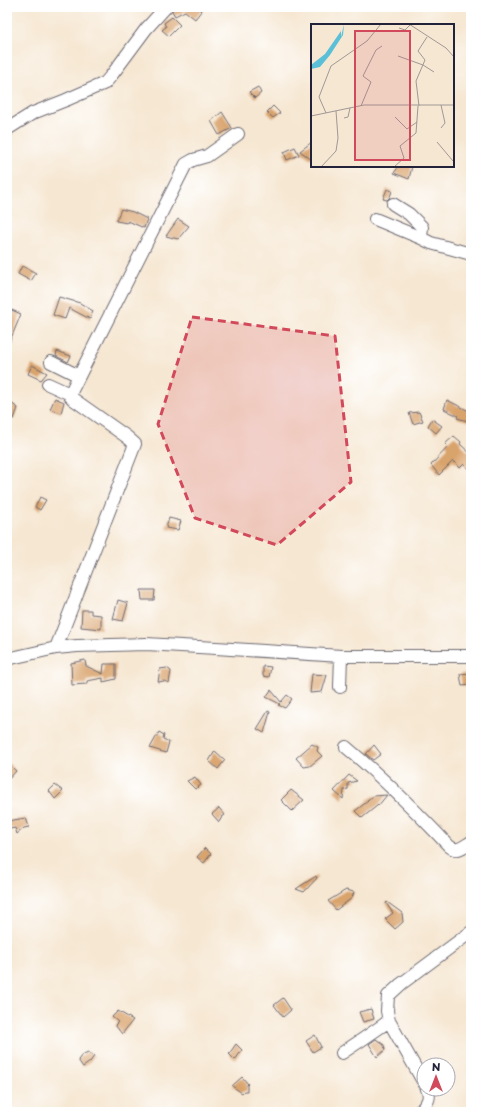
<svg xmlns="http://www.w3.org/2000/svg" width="478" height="1119" viewBox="0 0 478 1119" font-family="'Playpen Sans',sans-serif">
<rect width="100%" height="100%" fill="#fff"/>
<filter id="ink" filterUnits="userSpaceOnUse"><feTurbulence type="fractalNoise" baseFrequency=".025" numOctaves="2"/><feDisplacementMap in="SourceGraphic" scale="8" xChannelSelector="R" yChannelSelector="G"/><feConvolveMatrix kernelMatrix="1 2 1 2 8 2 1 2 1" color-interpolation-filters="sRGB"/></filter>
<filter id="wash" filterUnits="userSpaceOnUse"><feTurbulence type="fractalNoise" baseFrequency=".012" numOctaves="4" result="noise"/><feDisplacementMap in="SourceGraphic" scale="16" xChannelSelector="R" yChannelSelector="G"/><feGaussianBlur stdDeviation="0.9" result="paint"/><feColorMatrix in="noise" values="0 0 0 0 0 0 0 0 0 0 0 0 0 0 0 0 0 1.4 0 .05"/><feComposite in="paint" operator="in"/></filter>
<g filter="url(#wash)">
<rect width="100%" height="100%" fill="#f6e7d2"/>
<g id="blocks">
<path fill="#d9a36c" d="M173 7H193L202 10 195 19 185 11 175 16 172 11Z
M172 17 180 25 169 36 162 30 166 27 164 23Z
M258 87 261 93 255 98 249 92Z
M273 106 280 113 273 118 267 112Z
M222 112 232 128 219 135 211 121Z
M312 142V160L300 151Z
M295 147 299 155 287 160 284 152Z
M399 166H412L409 179 394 173Z
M387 189 392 191 390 197 387 200 383 199Z
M121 209 133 212 147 219 144 228 128 221 127 223 116 221Z
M178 219 189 226 178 239 166 236Z
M22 266 36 273 31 281 18 274Z
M59 297 80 303 93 311 90 319 69 308 65 319 53 315Z
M7 308 21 314 7 348Z
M57 351 71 356 68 362 56 356Z
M32 365 47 373 41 380 28 374Z
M55 398 64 402 61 413 50 409Z
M447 400 471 412V422L457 418 458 416 444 409Z
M11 403 18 408 14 419 7 416V409Z
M419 412 423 421 413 424 409 413Z
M432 419 442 426 436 433 428 426Z
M454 436 461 442 460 444 471 454V472L464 464 460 468 455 462 454 463 453 461 439 475 431 465 448 447 445 444Z
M40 497 46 500 40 510 35 507Z
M169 518 181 521 178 530 166 528Z
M141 590H155L154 600H142Z
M118 600 128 603 123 621 113 619Z
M82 610H91V614L101 615V629L81 627Z
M85 660 86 666 103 674 104 664H116V679L103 682V678L87 681V684L72 685 71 663Z
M263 666 271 667 269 677 263 676Z
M167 668 171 671 169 683 164 681 158 682 160 669Z
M471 673V685L462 686 460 674Z
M312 674 327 675 322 692 310 693Z
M271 690 281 702 287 695 292 699 285 708 278 705 280 704 266 697Z
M268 711 270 712 264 733 257 729Z
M159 732 164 735 163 739 169 742 166 753 150 748Z
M312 744 318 747 317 751 322 756 310 766 304 767 296 758Z
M374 745 381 754 373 760 366 754Z
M215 751 225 760 218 769 209 761Z
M7 762 16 771 7 781Z
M349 775 357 781 348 783V789L344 790 343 799 334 791Z
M195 777 201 785 195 789 187 781Z
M55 785 63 791 55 799 49 791Z
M291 790 304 800 292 811 281 800Z
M387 795 378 806V805L362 818 355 811 368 801 367 800 374 796Z
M219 808 225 815 222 817 219 822 212 814Z
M26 818 29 827 24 828 17 834 15 828 10 829 7 823V821Z
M205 848 211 854 204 863 197 857Z
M316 876 317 878 304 892 296 889Z
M346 890 354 892 352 898 336 910 328 901Z
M387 902 402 913 403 922 395 929 385 919 393 913 386 903Z
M283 998 291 1010 283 1017 274 1005Z
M371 1009 374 1019 363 1022 359 1012Z
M118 1011 133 1020 122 1034 115 1025 118 1022 112 1017Z
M315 1035 321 1047 313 1052 306 1041Z
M376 1039 384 1045 385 1050 377 1057 369 1044Z
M236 1044 242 1050 235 1060 229 1054Z
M88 1052 94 1056 90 1062 83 1067 78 1060 82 1055Z
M242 1077 248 1084 247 1085V1091H244L242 1093 232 1086Z"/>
</g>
</g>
<g filter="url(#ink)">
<use href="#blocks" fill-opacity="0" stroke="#6c6770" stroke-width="1"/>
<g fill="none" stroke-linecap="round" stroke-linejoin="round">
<defs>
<path id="minor" d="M7 130 9 128 33 113 66 100 105 83 111 76 146 29 166 7
M393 204 409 214 422 227 421 238
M375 219 421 238 431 243 471 254
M51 362 79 376
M48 384 70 394
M56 648 135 444 127 437 73 399 70 396V394L186 164 193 160 207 156 238 134
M7 659 56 648 77 646 146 644 216 648 341 656H471
M340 687 341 656
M346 747C383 778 416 811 449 846 457 853 463 847 471 842
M342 1053 363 1039 389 1021
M424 1083 389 1021 387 1011 388 996 401 984 471 932
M419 1112C426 1105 432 1098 427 1089"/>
</defs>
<use href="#minor" stroke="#6c6770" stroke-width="14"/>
<use href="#minor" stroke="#fff" stroke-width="12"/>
</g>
</g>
<path fill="#d1495b" fill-opacity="0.2" stroke="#d1495b" stroke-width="3" stroke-dasharray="8 5" stroke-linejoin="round" d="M192 317 335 336 351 482 277 545 195 518 158 424Z"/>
<g transform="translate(311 24)">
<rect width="143" height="143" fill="#f6e7d2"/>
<path d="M33 0 32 11 19 31 9 43 0 45V41L14 30 30 7V13Z" fill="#5ac0d8"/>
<path fill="none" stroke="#a19896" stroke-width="1" d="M98 0 135 24 143 33M88 4 94 6 99 1M87 32 112 41 123 48M130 81 134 99 130 104M50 82 60 58 52 52 65 26 71 22M108 82 105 57 114 36 107 27 116 13M15 89 8 73 20 42 56 17 70 0M0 92 53 81H143M84 93 96 105 106 98M33 94 37 93 39 84M126 118 142 137M10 143 25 127 27 114 25 87M83 143 93 134 89 122 105 109 107 82"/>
<path fill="#d1495b" fill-opacity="0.15" stroke="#d1495b" stroke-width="2" d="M44 7H99V136H44Z"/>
<rect width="143" height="143" fill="none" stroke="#22223b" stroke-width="2"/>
</g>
<rect width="478" height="1119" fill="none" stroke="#fff" stroke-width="24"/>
<g transform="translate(436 1077)"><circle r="19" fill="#ffffff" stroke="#a7a7b1"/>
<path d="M0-3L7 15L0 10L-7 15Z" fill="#d1495b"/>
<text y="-6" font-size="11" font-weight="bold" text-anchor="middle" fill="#22223b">N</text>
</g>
</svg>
